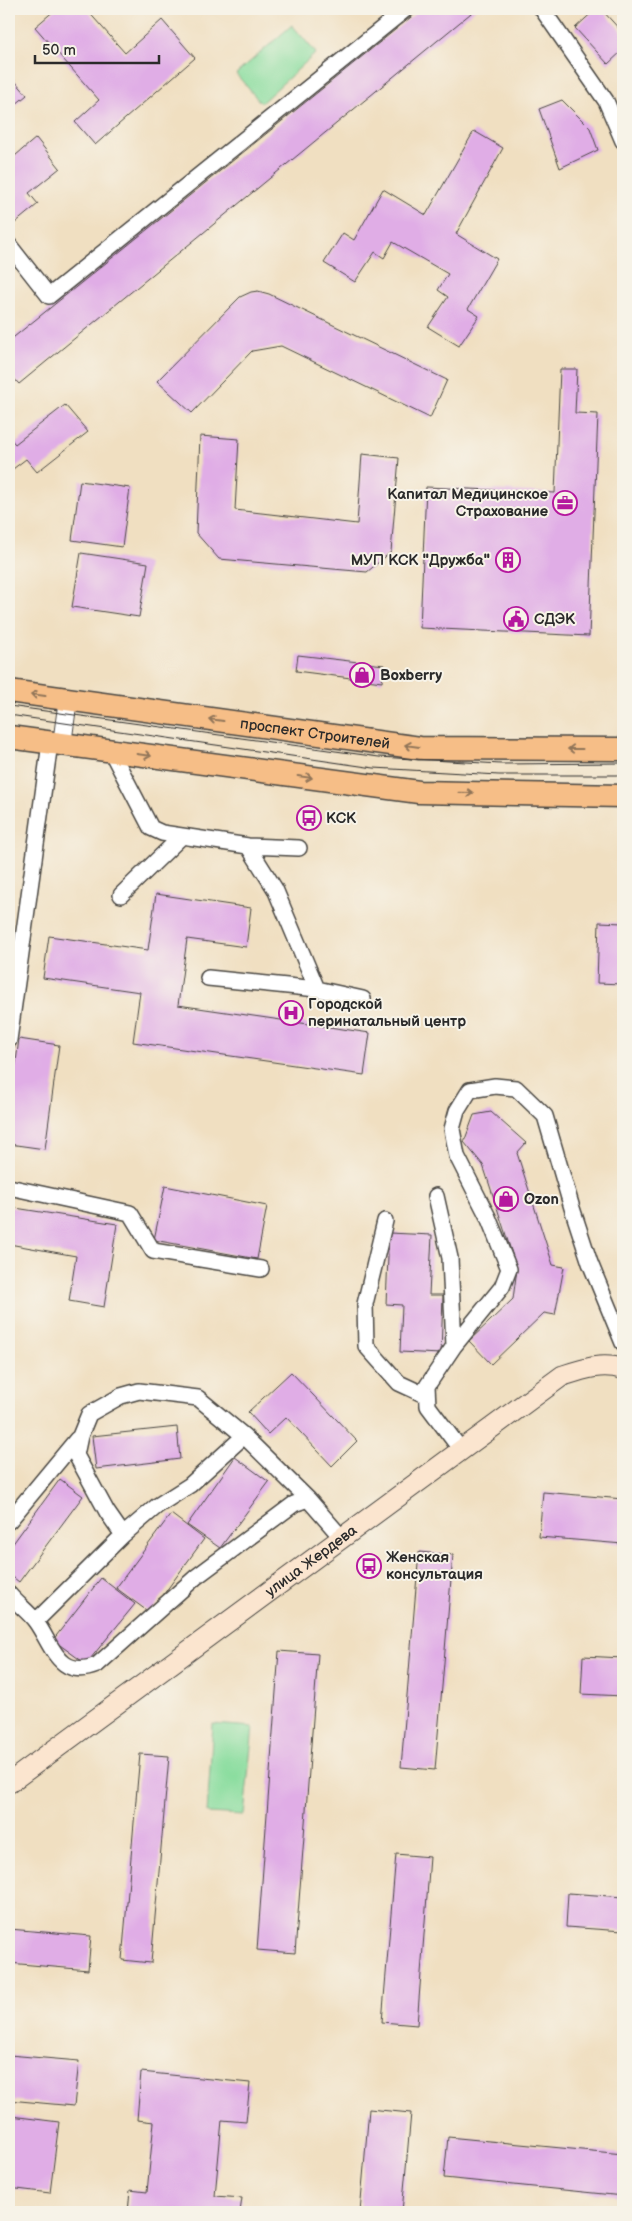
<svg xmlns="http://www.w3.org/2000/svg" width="632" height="2221" viewBox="0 0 632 2221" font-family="'Balsamiq Sans',sans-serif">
<rect width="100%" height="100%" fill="#f7f3e8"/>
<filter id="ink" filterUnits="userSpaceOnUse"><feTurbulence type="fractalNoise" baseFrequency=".02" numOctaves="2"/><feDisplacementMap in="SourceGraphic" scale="10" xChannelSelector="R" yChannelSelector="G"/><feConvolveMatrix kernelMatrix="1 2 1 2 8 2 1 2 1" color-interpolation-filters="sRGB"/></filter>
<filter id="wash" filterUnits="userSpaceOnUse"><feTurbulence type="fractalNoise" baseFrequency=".0096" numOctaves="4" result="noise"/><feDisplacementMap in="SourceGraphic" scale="20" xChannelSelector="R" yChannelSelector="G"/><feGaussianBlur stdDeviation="1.12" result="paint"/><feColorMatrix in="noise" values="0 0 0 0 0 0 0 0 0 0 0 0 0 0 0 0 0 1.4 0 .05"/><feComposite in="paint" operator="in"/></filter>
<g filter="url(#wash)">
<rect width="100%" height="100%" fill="#f0dfc1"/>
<path fill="#8add9f" stroke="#5a8465" d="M292 25 316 53 261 103 236 74Z
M213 1724 253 1727 244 1815 207 1813Z"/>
<g id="blocks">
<path fill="#e0ade6" d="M56 9H86L125 53 162 20 195 58 95 145 75 122 99 100 35 27Z
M421 9H476L19 384 9 373V341Z
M596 9H601L623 33V50L608 64 575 28Z
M9 74 27 95 9 110Z
M562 100 590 128 598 150 560 168 539 109Z
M474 131 503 148 456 234 497 259 468 309 479 316 459 346 428 327 448 297 438 290 448 274 393 242 384 258 375 252 355 282 324 263 343 233 354 240 383 189 426 215Z
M36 138 60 168 29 193 38 204 9 228V161Z
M258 291 269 294 447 380 430 418 281 346 252 351 192 413 157 381 240 297 251 292Z
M560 369H577L575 413 598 414 589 636 420 628 426 487 555 493Z
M65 405 88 432 37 472 26 459 9 472V437L15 444Z
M200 436 239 439 235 510 357 524 362 454 399 458 391 552 367 572 219 559 196 533Z
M80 481 130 488 122 547 72 540Z
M81 553 148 563 139 617 72 607Z
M298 655 384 665 382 682 296 671Z
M156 894 251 908 246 947 187 939 178 1005 370 1033 364 1075 133 1042 140 992 43 978 49 936 148 950Z
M599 922 623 923V984L597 983Z
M19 1039 59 1045 45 1149 9 1144V1115Z
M491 1112 526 1143 517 1153 553 1265 564 1267 555 1315 544 1313 491 1364 469 1341 513 1299 517 1269 483 1165 464 1142 474 1115Z
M165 1186 267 1206 257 1259 154 1240Z
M9 1207 117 1224 104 1307 69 1301 76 1256 9 1244Z
M389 1233 432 1235 429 1295H443L441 1354 400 1352 402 1305 386 1304Z
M291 1372 357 1441 332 1466 286 1417 268 1434 248 1412Z
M177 1427 180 1459 96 1469 92 1436Z
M235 1457 269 1482 220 1548 187 1525Z
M60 1479 83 1496 19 1582 9 1574V1549Z
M543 1492 623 1499V1544L539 1537Z
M171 1514 204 1539 150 1613 116 1588Z
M419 1552 453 1555 435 1770 401 1767Z
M101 1578 135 1604 86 1664 53 1640Z
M279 1651 318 1654 295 1953 257 1950Z
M583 1656 623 1658V1696L581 1694Z
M140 1754 169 1756 151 1963 122 1960Z
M396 1854 430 1857 417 2025 382 2022Z
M568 1893 623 1897V1931L566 1927Z
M9 1929 91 1936 88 1970 9 1963Z
M9 2055 79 2061 74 2106 9 2100Z
M141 2072 250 2083 246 2122 222 2120 215 2196 242 2198 240 2212H128L130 2190 147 2192 154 2122 137 2120Z
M369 2109 411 2113 402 2212H360Z
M11 2116 59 2122 50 2193 9 2188V2136Z
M448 2137 623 2154V2196L444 2178Z"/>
</g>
</g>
<g filter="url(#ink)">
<use href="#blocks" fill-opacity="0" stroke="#494642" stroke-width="1"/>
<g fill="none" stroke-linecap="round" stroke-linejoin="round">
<defs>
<path id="minor" d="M542 9 606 101 623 141
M9 245 49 296 406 9
M111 751 151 828 162 833 248 846 299 848
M248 846 275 889 317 989
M121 895 182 836
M208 978 317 989 363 999
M9 1040 50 743
M9 1187 130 1213 153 1251 261 1269
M436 1196 450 1258 454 1346
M385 1221 365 1304 366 1346 399 1383 427 1396
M461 1450 428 1406 427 1386 454 1346 502 1287 509 1269 488 1217 457 1156 452 1129 457 1111 470 1090 495 1086 516 1088 545 1116 572 1208 590 1263 623 1343
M9 1521 77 1439
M123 1535 157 1506 190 1485 244 1436
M9 1594C17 1604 29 1612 36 1622 53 1646 59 1680 97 1665L196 1577 294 1504 308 1499
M36 1621 123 1535 107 1512 76 1455 80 1436 89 1414 121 1396 139 1391 198 1398 244 1436 308 1499 342 1538"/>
<path id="tertiary" d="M62 744 68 699"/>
<g id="secondary">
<path id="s1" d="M9 1783 562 1376C583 1369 602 1362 623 1369"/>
</g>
<g id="primary">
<path id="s2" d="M9 691 420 748 623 749"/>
<path d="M9 737 419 792 623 796"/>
</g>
</defs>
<use href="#minor" stroke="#494642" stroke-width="18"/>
<use href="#tertiary" stroke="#494642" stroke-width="20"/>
<use href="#secondary" stroke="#494642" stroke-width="22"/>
<use href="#primary" stroke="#494642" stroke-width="25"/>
<use href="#minor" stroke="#fff" stroke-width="15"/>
<use href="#tertiary" stroke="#fff" stroke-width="18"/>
<use href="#secondary" stroke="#fbe5cf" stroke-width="20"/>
<use href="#primary" stroke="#f6be87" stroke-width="22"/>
<path stroke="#2b2b2b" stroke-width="1" d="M9 706 379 757 501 764 623 763
M9 715 374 768 499 775H623"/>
</g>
<defs><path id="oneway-shaft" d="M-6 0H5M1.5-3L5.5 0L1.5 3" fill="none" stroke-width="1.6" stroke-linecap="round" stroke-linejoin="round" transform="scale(1.25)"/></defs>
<g stroke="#907459">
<use href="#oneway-shaft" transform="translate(38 695) rotate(-172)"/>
<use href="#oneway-shaft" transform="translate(216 720) rotate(-172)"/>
<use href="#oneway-shaft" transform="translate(412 746) rotate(-172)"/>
<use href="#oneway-shaft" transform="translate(575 749) rotate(-180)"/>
<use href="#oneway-shaft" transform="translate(144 755) rotate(8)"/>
<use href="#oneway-shaft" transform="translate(305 777) rotate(8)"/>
<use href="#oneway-shaft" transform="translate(466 793) rotate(1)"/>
</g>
</g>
<defs>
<symbol id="office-ring" viewBox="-11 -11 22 22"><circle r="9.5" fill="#f7f3e8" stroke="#b5179e" stroke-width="1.5"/><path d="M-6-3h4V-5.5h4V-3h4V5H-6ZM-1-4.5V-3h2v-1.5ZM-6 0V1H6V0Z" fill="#b5179e"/></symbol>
<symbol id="building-ring" viewBox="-11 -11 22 22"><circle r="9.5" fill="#f7f3e8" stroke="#b5179e" stroke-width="1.5"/><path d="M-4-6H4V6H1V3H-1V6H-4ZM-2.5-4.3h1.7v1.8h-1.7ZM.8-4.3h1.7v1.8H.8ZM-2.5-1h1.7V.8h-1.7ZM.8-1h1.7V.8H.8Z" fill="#b5179e"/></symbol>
<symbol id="civic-ring" viewBox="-11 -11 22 22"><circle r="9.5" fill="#f7f3e8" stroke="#b5179e" stroke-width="1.5"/><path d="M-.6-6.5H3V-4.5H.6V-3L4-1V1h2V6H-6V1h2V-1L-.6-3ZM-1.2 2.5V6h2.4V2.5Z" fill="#b5179e"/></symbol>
<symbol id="shop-ring" viewBox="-11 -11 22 22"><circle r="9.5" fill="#f7f3e8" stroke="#b5179e" stroke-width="1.5"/><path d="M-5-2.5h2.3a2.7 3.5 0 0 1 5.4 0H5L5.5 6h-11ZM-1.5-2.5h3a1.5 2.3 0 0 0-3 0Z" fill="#b5179e"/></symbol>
<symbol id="bus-ring" viewBox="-11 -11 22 22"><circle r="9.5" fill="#f7f3e8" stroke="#b5179e" stroke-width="1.5"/><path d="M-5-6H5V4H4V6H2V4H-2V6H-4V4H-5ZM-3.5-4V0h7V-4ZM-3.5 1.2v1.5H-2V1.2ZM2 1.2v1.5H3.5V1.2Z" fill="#b5179e"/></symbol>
<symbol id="hospital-ring" viewBox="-11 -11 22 22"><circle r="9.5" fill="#f7f3e8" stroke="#b5179e" stroke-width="1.5"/><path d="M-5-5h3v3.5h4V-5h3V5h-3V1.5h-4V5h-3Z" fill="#b5179e"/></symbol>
</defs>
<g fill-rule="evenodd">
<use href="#office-ring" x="551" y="489" width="28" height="28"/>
<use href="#building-ring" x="494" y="546" width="28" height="28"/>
<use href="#civic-ring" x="502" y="605" width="28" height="28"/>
<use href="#shop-ring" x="348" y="661" width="28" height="28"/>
<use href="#bus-ring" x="295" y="804" width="28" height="28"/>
<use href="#hospital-ring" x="277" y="999" width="28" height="28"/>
<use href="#shop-ring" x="492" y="1185" width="28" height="28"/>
<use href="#bus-ring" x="355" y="1552" width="28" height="28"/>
</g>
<g text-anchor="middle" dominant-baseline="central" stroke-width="4" stroke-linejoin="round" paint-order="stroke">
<g font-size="15" font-weight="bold" fill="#2b2b2b" stroke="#f7f3e8" text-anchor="start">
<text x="548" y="494" text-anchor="end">Капитал Медицинское<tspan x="548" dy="17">Страхование</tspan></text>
<text x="490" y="560" text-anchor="end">МУП КСК "Дружба"</text>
<text x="534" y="619">СДЭК</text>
<text x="380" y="675">Boxberry</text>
<text x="326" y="818">КСК</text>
<text x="308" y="1004">Городской<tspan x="308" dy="17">перинатальный центр</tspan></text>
<text x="524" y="1199">Ozon</text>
<text x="386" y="1557">Женская<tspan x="386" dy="17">консультация</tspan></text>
</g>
<g font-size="15" fill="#2b2b2b" stroke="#f7f3e8">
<text stroke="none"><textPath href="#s2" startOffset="309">проспект Строителей</textPath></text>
<text stroke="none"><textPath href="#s1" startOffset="375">улица Жердева</textPath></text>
</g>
</g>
<rect width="632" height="2221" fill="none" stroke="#f7f3e8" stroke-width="30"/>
<path d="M35 55v8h124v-8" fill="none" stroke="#2b2b2b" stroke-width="2.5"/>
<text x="42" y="55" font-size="15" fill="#2b2b2b" stroke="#f7f3e8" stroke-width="4" paint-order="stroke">50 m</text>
</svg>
